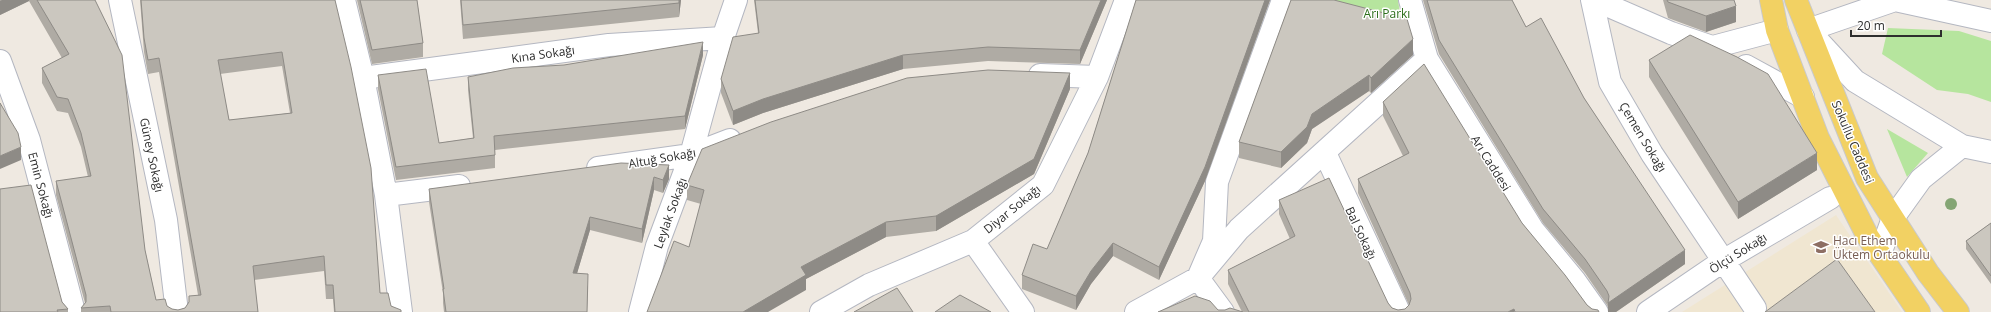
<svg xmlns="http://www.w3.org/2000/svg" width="1991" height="312" viewBox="0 0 1991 312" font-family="'Open Sans',sans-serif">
<rect width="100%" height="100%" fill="#efe9e1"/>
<path fill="#f0e6d1" d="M1836 215 1902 312H1682Z"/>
<path fill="#b6e59e" d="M1299 0H1398L1405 49Z
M1888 28 1959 31 1991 41V102L1968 94 1937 90 1882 54Z
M1887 129 1928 153 1907 177Z"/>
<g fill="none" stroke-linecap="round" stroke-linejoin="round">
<defs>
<path id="minor" d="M120 0 166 220 177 312
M344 0 363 78 386 195 401 312
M1410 0 1427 59 1533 230 1575 281 1597 312
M1592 0 1610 82 1652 154 1755 308
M1595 0 1671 33 1712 47
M1713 47 1777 30
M0 61 29 140 74 312
M1746 66 1803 97
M1040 75 1097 77
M363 78 609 45 723 38
M1962 146 1855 81 1808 30 1895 0 1991 21
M1325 153 1399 312
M598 168 691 155 730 140
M386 195 459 186
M973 241 1023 312
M1880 254 1893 218 1921 179 1962 146 1991 152
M640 312 657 246 691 155 723 38 736 0
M821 312 869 285 973 241 1043 185 1097 77 1126 0
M1136 312 1198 278 1239 229 1427 59
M1223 312 1198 278 1214 241 1217 182 1283 0
M1648 312 1723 261 1830 198"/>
<path id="major" d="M1771 0 1777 30 1818 138 1868 237 1919 312
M1796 0 1867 178 1928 273 1958 312"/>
</defs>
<use href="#minor" stroke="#b4b7c1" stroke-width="24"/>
<use href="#major" stroke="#c9c9c9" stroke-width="24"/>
<use href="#minor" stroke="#fff" stroke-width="22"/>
<use href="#major" stroke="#f2d163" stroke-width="22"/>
</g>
<circle fill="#84a574" cx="1951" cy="204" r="6"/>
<path fill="#afaba4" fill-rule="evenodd" d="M0 0H95L145 250 156 300 167 306 172 309 178 310 185 308 198 295 159 72 148 74 144 52 140 0H335L380 293 391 306 401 312H334L333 299H326L324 271 254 280 258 312H81V308L85 303 56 195V181L88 177 81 147 68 113 57 111 42 83V68L62 58 29 1 0 15ZM282 66 290 113 229 120 220 74Z
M357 0H417L423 43V57L372 64Z
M460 0H681L679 17 463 39Z
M754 0H1107L1080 64 988 61 903 69 763 113 733 125 721 93V79L758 33Z
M1136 0H1270L1205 181 1159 280 1113 256 1091 284 1076 310 1022 289V275L1047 249 1088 153Z
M1291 0 1413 55 1371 93 1369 91 1312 129 1307 143 1281 168 1239 158V142Z
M1423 0H1512L1526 27 1584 98 1685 264 1616 312H1608V308L1607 305 1585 273 1543 223 1439 54Z
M1663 0H1734L1736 22 1706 32 1668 18Z
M703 55 685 129 495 150V168L396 180 378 89V75L439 143 473 138 468 90V77Z
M1649 60 1817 170 1738 219 1649 77Z
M1070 89 1034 174 936 231 886 237 806 279V290L689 247 701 204 687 200V185Z
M1383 102 1522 223 1587 305 1592 309 1599 312H1158L1218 310 1242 312 1228 284V270L1290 239 1279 214V200L1388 303 1392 308 1398 310 1405 309 1409 305 1358 193V179L1403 156 1383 116Z
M669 165V179L663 193 654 190 642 243 590 230 577 273 588 287 587 312H444L443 303V293L429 202V189Z
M0 189 62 302 68 309V312H0Z
M1991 223V284L1966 249V241Z"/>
<path fill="#8e8b86" d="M2 0H29V1L0 15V1Z
M679 0H681L679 17Z
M1101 0H1107L1080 64V50Z
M1265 0H1270L1205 181 1159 280V267Z
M1736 6V22L1706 32V16Z
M1413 39V55L1371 93V78Z
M703 42V55L685 129V116Z
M903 55V69L763 113 733 125V111L763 99Z
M1070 73V89L1034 174 936 231V216Z
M1369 75V91L1312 129 1307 143 1281 168V152L1312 114Z
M21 147V160L0 169V156Z
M1817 153V170L1738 219V202Z
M669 165V179L663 193V180Z
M654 177V190L642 243V229Z
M590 217V230L573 287V273Z
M886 222V237L806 279V290L768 312H743L801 267Z
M1113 243V256L1091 284 1076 310V296L1091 271Z
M1685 250V264L1616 312H1608V303Z
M1514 309V312H1508Z"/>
<path fill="#cbc7bf" stroke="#8e8b86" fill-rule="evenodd" d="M37 0H95L122 55 145 250 156 300 165 299 167 306 172 309 178 310 185 308 189 302V296L201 295 159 58 148 60 144 38 141 0H335L351 67 371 168 380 293H388L391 306 401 310V312H335L333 285H326L324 256 253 266 258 312H111L110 306 81 308 86 302V295L56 181 91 176 81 133 68 99 57 97 42 68 69 54ZM282 52 292 113 229 120 218 60Z
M360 0H417L423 43 372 50Z
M461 0H679V3L463 25Z
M755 0H1101L1080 50 988 47 903 55 763 99 733 111 721 79 733 37 759 33Z
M1136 0H1265L1205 167 1159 267 1113 243 1091 271 1076 296 1022 275 1033 244 1047 249 1088 153Z
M1291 0H1334L1407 19 1413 39 1371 78 1369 75 1312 114 1307 127 1281 152 1239 142Z
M1427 0H1512L1526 27 1541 18 1584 98 1685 250 1608 303 1609 296 1607 291 1585 259 1543 209 1439 40Z
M1667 0H1734L1736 6 1706 16 1668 2Z
M1690 35 1737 57 1768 74 1817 153 1738 202 1649 60Z
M703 42 685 116 494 136 495 155 396 167 378 75 426 69 439 143 474 138 468 77 513 68 564 65Z
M1424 64 1522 223 1565 275 1587 305 1592 309 1598 310 1599 312H1515L1514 309 1508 312H1249L1228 270 1295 236 1279 200 1329 178 1388 303 1392 308 1398 310 1405 309 1409 305 1411 299 1410 293 1358 179 1409 153 1383 102Z
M988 70 1070 73 1034 159 936 216 886 222 801 267 806 275 743 312H647L674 241 689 247 704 190 687 185 702 149 771 122 907 78Z
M0 103 18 133 21 147 0 156Z
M621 163 669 165 663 180 654 177 642 229 590 217 573 273 588 274 587 312H446L443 289H444L429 189Z
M31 185 62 302 68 309 57 310 58 312H0V189Z
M1991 223V276L1966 241Z
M1837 259 1875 312H1765Z
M897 288 913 312H854Z
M960 295 991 312H935Z
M1195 296 1210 301 1218 310H1225L1230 308 1243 312H1158Z"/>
<defs>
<symbol id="school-bare" viewBox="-9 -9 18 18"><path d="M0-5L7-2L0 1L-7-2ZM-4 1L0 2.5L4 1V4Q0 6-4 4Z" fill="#8d6e63" stroke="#fff" stroke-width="2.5" paint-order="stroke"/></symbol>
</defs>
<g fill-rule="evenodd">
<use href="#school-bare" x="1810" y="236" width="22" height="22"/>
</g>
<g text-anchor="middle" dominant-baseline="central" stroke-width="3" stroke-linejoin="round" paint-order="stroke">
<g font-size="12" fill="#2c6e1b" stroke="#fff">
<text x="1387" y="13">Arı Parkı</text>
</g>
<g font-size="12" fill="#2e2e2e" stroke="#fff">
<text transform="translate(543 54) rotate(-8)">Kına Sokağı</text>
<text transform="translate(1643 137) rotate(59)">Çemen Sokağı</text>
<text transform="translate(1853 142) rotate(67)">Sokullu Caddesi</text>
<text transform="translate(152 155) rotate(78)">Güney Sokağı</text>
<text transform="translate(662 158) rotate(-10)">Altuğ Sokağı</text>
<text transform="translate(1491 163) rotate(58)">Arı Caddesi</text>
<text transform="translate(41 185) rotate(75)">Emin Sokağı</text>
<text transform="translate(1012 209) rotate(-39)">Diyar Sokağı</text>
<text transform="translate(670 213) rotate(-70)">Leylak Sokağı</text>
<text transform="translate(1361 233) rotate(65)">Bal Sokağı</text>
<text transform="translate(1738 253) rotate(-32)">Ölçü Sokağı</text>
</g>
<g font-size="12" fill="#785e54" stroke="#fff" text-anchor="start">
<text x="1833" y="240">Hacı Ethem<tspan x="1833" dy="14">Üktem Ortaokulu</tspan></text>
</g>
</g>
<path d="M1851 30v6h90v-6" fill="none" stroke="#2e2e2e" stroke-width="2"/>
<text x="1857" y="30" font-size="12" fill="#2e2e2e" stroke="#ffffff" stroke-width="3" paint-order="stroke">20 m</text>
</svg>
